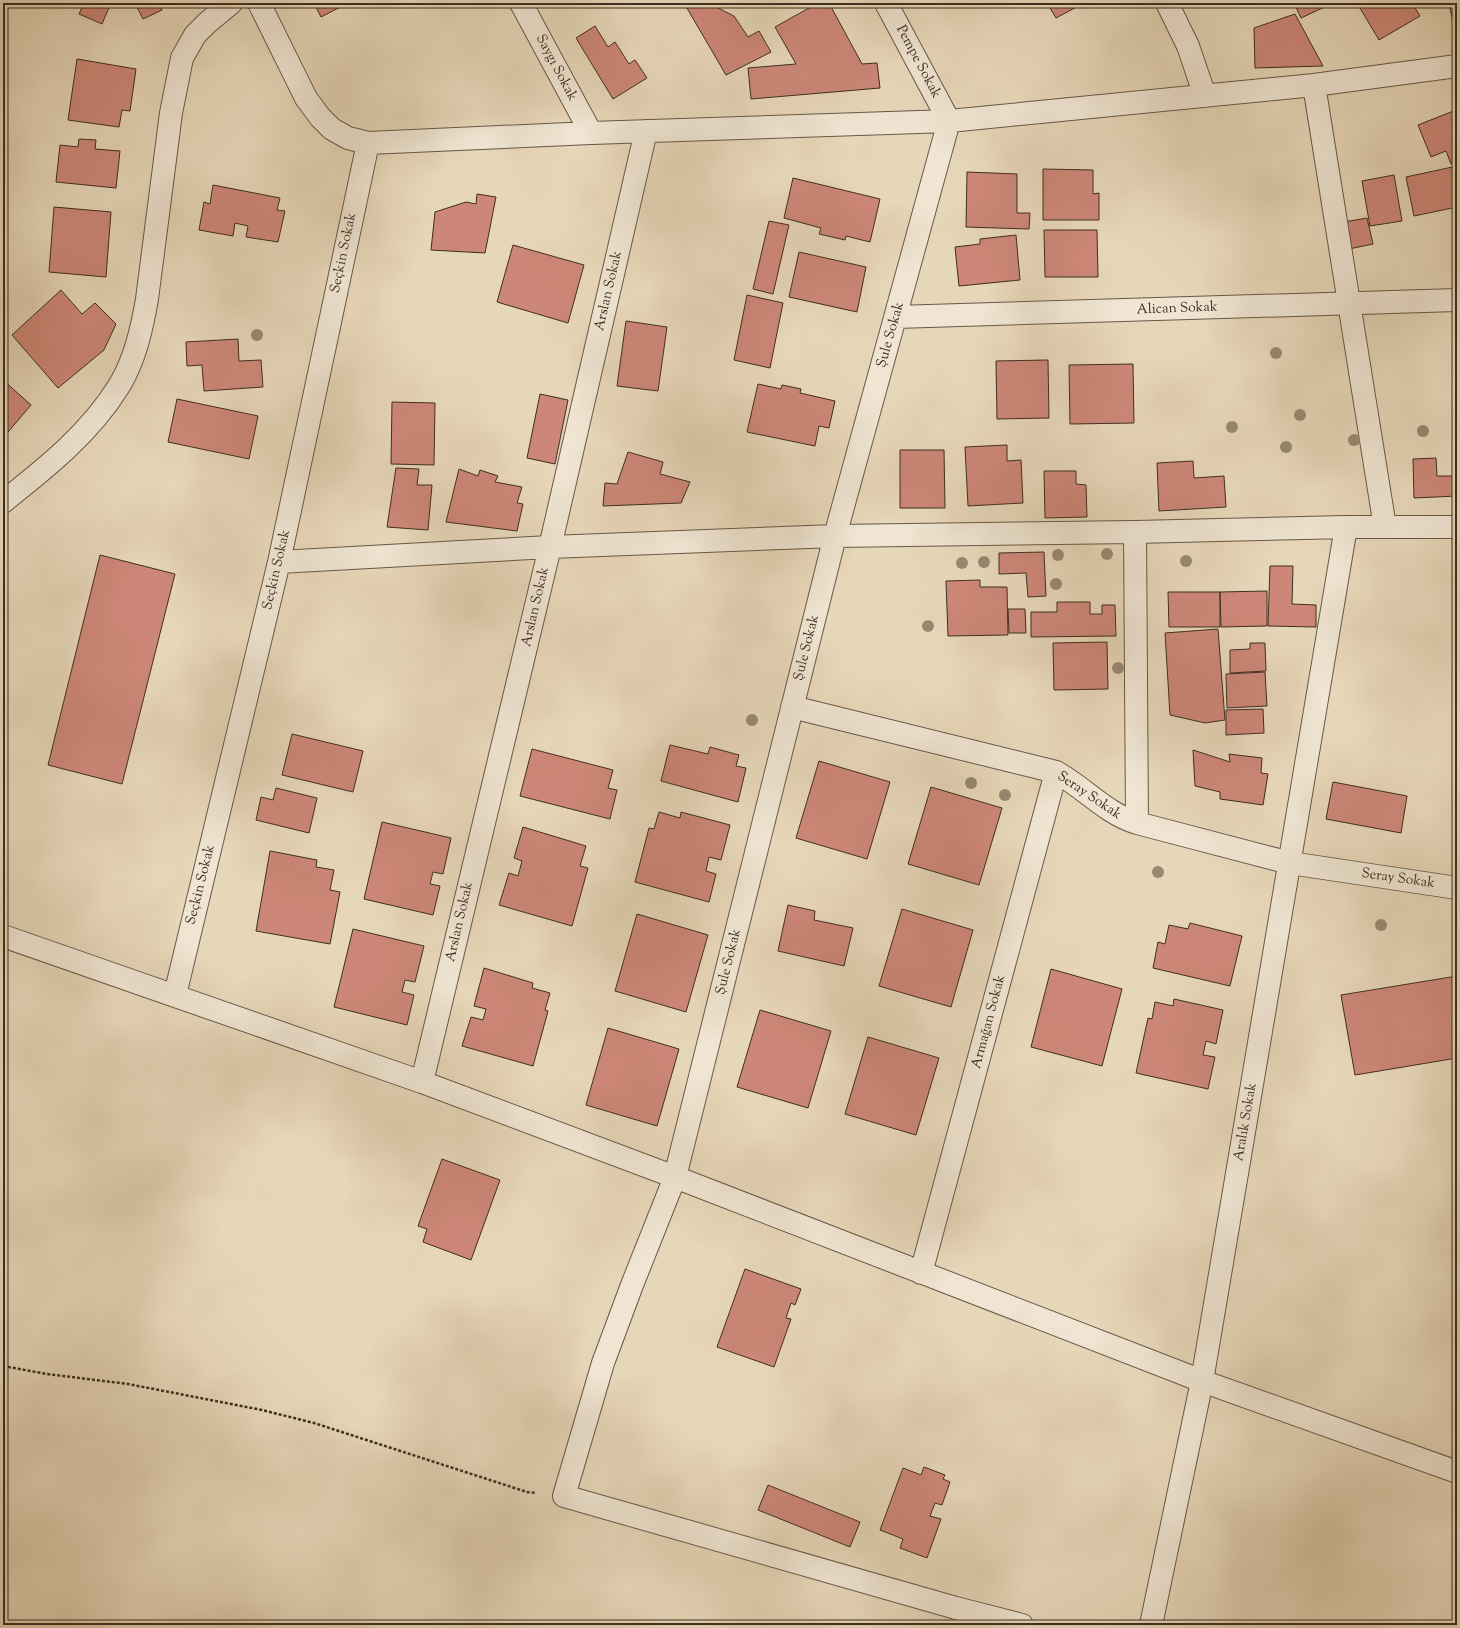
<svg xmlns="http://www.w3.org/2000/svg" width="1460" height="1628" viewBox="0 0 1460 1628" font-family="'Sorts Mill Goudy',serif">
<rect width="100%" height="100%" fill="#e7d7b9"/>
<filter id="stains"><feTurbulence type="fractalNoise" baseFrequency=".005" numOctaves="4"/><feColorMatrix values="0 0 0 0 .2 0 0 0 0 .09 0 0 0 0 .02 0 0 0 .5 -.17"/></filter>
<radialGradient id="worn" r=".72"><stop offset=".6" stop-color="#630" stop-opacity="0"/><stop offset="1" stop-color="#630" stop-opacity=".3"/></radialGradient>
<path fill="#cd8778" stroke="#3d2e21" d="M84 3H111L102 24 79 14Z
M135 3H164L160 5 162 10 143 19Z
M314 3H348L321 17Z
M684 3H712L714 6 734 16 748 37 759 31 771 52 726 75Z
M818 3H829L862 64 877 63 880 88 751 99 748 68 796 64 775 27Z
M1047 3H1084L1056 18Z
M1294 3H1333L1301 18Z
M1357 3H1412L1420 16 1379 40Z
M1449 3H1457V32H1455Z
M1295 14 1323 66 1255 68 1254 28Z
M595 26 608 47 615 42 629 64 635 60 647 78 613 99 576 38Z
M77 59 136 69 130 111 122 110 119 127 68 120Z
M1456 110 1457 161 1451 164 1446 151 1431 157 1418 125Z
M79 139 96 140 95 149 120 151 116 188 56 182 60 145 78 147Z
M1457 166V207L1414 216 1406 177Z
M1043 169 1093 170V194L1099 193V220H1043Z
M967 172 1017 174V213H1030L1029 229 966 227Z
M1394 175 1402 221 1370 226 1362 181Z
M793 178 880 199 870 242 846 236 845 240 819 234 821 228 784 218Z
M213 185 280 198 277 210 285 211 278 242 246 237 248 226 235 223 233 236 199 230 204 202 210 204Z
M477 194 496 197 485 253 431 250 435 212 466 202 476 204Z
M54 207 111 212 106 277 49 272Z
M1367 218 1373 244 1349 249 1344 222Z
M769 221 789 225 773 294 753 289Z
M1044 230H1097L1098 277H1045Z
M1016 235 1020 280 959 286 955 247 980 244V239Z
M513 245 584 265 568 323 497 302Z
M799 252 866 267 857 312 789 297Z
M61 290 82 314 95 303 116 324 104 350 58 388 12 335Z
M747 295 783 303 770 368 734 360Z
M626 321 667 327 658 391 617 386Z
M238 339 239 361 261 360 263 387 204 391 202 365 187 366 186 342Z
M1048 360 1049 418 997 419 996 361Z
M1133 364 1134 423 1070 424 1069 365Z
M3 380 31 405 3 438Z
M758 384 781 389 782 385 801 389 800 393 835 401 829 428 819 426 815 446 747 432Z
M540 394 568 400 555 464 527 458Z
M177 399 258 416 249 459 168 442Z
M392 402 435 403 434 465 391 464Z
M1007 445V461L1021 460 1023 503 968 506 965 447Z
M900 450H944L945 508H900Z
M628 452 663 462 660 474 690 482 681 503 603 506 605 483 617 484Z
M1436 458 1437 476H1457V496L1414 498 1413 459Z
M1193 461 1194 478 1224 476 1226 507 1159 511 1157 463Z
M396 468 419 469 417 485H432L428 530 387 527Z
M459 469 478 476 480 470 498 476 495 482 522 487 517 503 523 504 517 531 446 522Z
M1044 471H1076V484L1086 485 1087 517 1045 518Z
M1044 552 1046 596 1028 597 1026 573 999 574V553Z
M100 555 175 574 122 784 48 765Z
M1270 566H1293L1292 604 1316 605V627L1268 626Z
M980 580V587H1007L1008 635 948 636 946 581Z
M1267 591V626L1221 627 1220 592Z
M1168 592H1220V627H1169Z
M1057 602H1090V614H1102V605H1115L1116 636 1031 637V612H1057Z
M1008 609H1025L1026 633H1009Z
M1218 629 1225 720 1205 723 1170 715 1165 633Z
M1107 642 1108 689 1054 690 1053 643Z
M1250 643H1265L1266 671 1230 673V650L1250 649Z
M1265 672 1267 706 1227 708 1226 674Z
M1263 709 1264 733 1226 735V710Z
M292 734 363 751 353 792 282 775Z
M670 745 708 754 710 747 739 755 736 766 746 768 738 802 661 781Z
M532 749 613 770 608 788 617 790 610 819 520 796Z
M1193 750 1230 762 1229 754 1262 758 1261 773 1268 774 1263 805 1220 799V792L1195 786Z
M819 761 890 782 867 859 796 838Z
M1333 782 1407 796 1401 833 1326 819Z
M931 787 1002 808 979 885 908 864Z
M276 788 317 798 309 833 256 820 261 797 273 800Z
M659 812 680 818 681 812 730 825 721 860 709 857 706 871 716 874 709 902 635 882 649 828 654 829Z
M382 822 451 838 443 874 433 872 430 884 440 886 433 915 364 899Z
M523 827 586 846 580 866 588 868 572 926 499 905 509 873 518 876 522 861 514 858Z
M270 851 317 860 316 867 334 870 330 890 340 892 330 944 256 931Z
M788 905 815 911 814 920 853 928 844 966 778 951Z
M902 909 973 930 951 1007 879 986Z
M637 914 708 935 686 1012 615 991Z
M1190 923 1242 936 1230 986 1153 968 1158 942 1165 944 1169 925 1188 929Z
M353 929 424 946 415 982 405 980 402 992 414 995 407 1025 334 1007Z
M484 968 533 983 532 988 550 993 545 1010 548 1011 533 1066 462 1046 471 1017 483 1020 486 1009 474 1006Z
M1051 969 1122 989 1102 1066 1031 1047Z
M1457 976V1058L1355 1075 1341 995Z
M1174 999 1223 1010 1216 1044 1206 1041 1203 1055 1215 1057 1208 1089 1136 1073 1148 1018 1152 1019 1155 1002 1173 1006Z
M760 1010 831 1031 808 1108 737 1087Z
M608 1028 679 1049 657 1126 586 1105Z
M868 1037 939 1058 916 1135 845 1114Z
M442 1159 500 1180 471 1260 423 1242 427 1229 418 1226Z
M745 1269 801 1289 795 1305 791 1303 786 1318 791 1319 774 1367 717 1347Z
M924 1467 945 1475 943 1479 950 1482 942 1505 935 1503 930 1516 941 1519 927 1558 900 1548 903 1539 880 1530 903 1468 921 1475Z
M768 1485 860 1522 850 1547 758 1510Z"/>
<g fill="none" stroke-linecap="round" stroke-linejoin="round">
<defs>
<path id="minor" d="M259 3 306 98 320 117 332 129 348 138 368 143 591 133 949 121 1314 85 1457 66
M521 3 591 133
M886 3 949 121
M1167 3 1188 46 1205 96
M1314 85 1385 527
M949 121 835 536 675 1177 632 1285 603 1363 564 1496 956 1608 1022 1625
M896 317 1457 300
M3 502C46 468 90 433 119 386 135 360 142 328 147 299L171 113 182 58 195 35 207 23 231 3
M1135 532 1137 823
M279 562 550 547 835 536 1135 532 1346 527H1457
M792 707 1056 772C1085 788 1105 813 1137 823L1290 863 1457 888
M3 936 422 1082 675 1177 1202 1381 1457 1472
M175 995 279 562 368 143
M422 1082 550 547 646 131
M921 1273 1056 772
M1151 1625 1202 1381 1346 527"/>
</defs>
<use href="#minor" stroke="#685847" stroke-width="24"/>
<path stroke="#3d2e21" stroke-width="2.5" stroke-dasharray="3 2" stroke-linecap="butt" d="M3 1366 47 1374 128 1384 262 1410 314 1423 527 1492 536 1493"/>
<use href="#minor" stroke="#efe5d2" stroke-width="22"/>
</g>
<g fill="#988971">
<circle cx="257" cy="335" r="6"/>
<circle cx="1276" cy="353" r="6"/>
<circle cx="1300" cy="415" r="6"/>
<circle cx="1232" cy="427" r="6"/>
<circle cx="1423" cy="431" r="6"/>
<circle cx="1354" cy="440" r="6"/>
<circle cx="1286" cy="447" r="6"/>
<circle cx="1107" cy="554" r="6"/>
<circle cx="1058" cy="555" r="6"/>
<circle cx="1186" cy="561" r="6"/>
<circle cx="984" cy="562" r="6"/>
<circle cx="962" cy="563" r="6"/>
<circle cx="1056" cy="584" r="6"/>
<circle cx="928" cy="626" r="6"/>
<circle cx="1118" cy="668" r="6"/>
<circle cx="752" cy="720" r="6"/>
<circle cx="971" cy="783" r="6"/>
<circle cx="1005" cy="795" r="6"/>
<circle cx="1158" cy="872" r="6"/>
<circle cx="1381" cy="925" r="6"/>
</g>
<g text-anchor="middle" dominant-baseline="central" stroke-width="4" stroke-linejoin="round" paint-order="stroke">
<g font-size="14" fill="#3d2e21" stroke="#efe5d2">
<text transform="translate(918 62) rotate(62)">Pempe Sokak</text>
<text transform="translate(556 68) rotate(62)">Saygı Sokak</text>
<text transform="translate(344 253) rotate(-78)">Seçkin Sokak</text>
<text transform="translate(609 291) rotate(-77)">Arslan Sokak</text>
<text transform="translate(1177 309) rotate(-2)">Alican Sokak</text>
<text transform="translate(891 335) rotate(-74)">Şule Sokak</text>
<text transform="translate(277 570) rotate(-77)">Seçkin Sokak</text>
<text transform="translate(536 607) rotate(-77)">Arslan Sokak</text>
<text transform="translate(807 648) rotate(-76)">Şule Sokak</text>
<text transform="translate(1089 796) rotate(34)">Seray Sokak</text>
<text transform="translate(1398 879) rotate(8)">Seray Sokak</text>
<text transform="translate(201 885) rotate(-76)">Seçkin Sokak</text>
<text transform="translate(460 922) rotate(-77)">Arslan Sokak</text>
<text transform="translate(729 962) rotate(-76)">Şule Sokak</text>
<text transform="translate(989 1022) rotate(-75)">Armağan Sokak</text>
<text transform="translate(1246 1122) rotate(-80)">Aralık Sokak</text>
</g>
</g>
<rect width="1460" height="1628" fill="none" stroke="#e7d7b9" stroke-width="16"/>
<rect x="4" y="4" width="1452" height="1620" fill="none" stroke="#3d2e21" stroke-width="2"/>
<rect x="8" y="8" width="1444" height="1612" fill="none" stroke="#3d2e21"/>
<rect width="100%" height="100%" filter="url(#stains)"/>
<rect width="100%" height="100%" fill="url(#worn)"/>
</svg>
